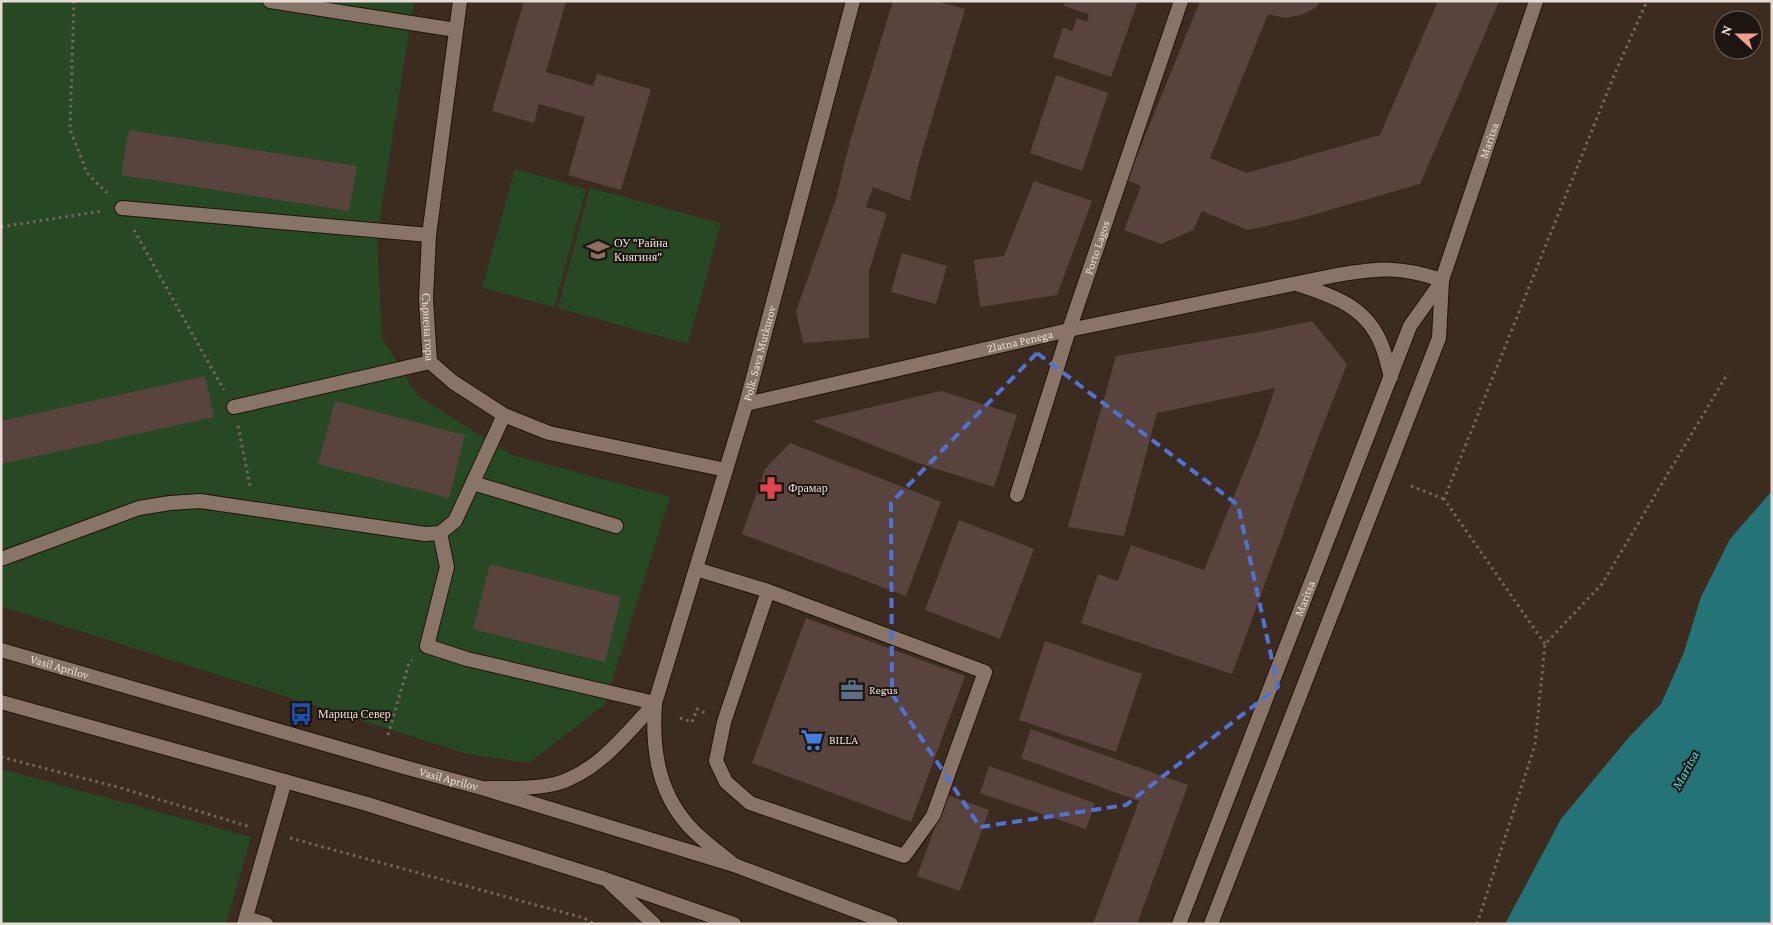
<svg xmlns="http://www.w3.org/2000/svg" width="1773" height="925" viewBox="0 0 1773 925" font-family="'Crimson Pro',serif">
<rect width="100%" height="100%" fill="#3c2c1f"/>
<path fill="#264924" d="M1 1H414L377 236 382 338 418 396 512 455 670 497 605 704 529 763 467 754 1 606Z
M515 169 586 189 554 307 482 288Z
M590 188 721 223 688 344 558 308Z
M1 769 251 837 226 924H1Z"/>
<path fill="#247377" d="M1772 491V924H1505L1561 819 1630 736 1661 704 1684 652 1701 597 1730 539Z"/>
<path fill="#59433d" d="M524 1H566L546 72 593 86 597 74 651 89 621 190 568 175 585 117 539 104 534 123 492 111Z
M893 1H937L965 9 919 162 910 201 873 187 866 207 887 213 869 271V338L803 343 796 311 836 199 850 141Z
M1065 1H1138L1111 77 1053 57 1063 28 1072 31 1077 18 1087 22 1089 14 1064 6Z
M1200 1H1320L1317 7 1301 15 1284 18 1268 14 1210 158 1247 173 1380 135 1438 1H1499L1420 184 1298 219 1248 230 1202 211 1193 230 1161 244 1124 230 1141 186 1127 180Z
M1056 75 1108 93 1082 171 1030 153Z
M129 130 357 166 349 211 121 175Z
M1034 181 1092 201 1057 295 980 307 974 260 1004 256Z
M902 253 947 266 936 304 891 292Z
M1312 321 1347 364 1313 451 1232 674 1081 623 1098 574 1118 581 1131 545 1204 570 1260 432 1275 388 1157 413 1124 536 1068 527 1116 356 1265 331Z
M205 376 214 417 1 464V421Z
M941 391 1017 415 994 487 918 463 812 421Z
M335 401 465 435 449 498 318 464Z
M790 443 941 502 906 596 742 534 765 469Z
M959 520 1034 549 1000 639 925 610Z
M490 564 621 597 605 662 473 629Z
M806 618 965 676 911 822 752 763Z
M1045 641 1142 674 1116 752 1019 720Z
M1031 729 1188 785 1137 924H1093L1139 801 1021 758Z
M989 766 1095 803 1086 829 980 793Z
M947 795 989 810 960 891 917 876Z"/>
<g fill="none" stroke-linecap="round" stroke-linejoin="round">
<defs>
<path id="service" d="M270 1 456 30
M122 208 429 235
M234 407 430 362
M473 483 616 526
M696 569 768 591 724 722 716 761 726 782 750 803 904 856 933 816 985 672 768 591
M427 646 447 567 440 533
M246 918 266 924
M244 924 285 781"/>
<g id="minor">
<path id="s1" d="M460 1 429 235 426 299 430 362 453 382 504 415 549 433 726 470"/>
<path d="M1297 284C1333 296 1367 306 1382 346 1386 356 1388 367 1391 377"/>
<path id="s2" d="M746 404 1069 330 1337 275C1381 268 1399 266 1442 280"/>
<path id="s3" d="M1017 495 1069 330 1181 1"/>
<path d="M1 559 139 508 170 503 200 501 425 534 440 533 455 521 504 415"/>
<path d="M427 646 467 659 655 703"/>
<path d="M487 788C509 788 533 789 555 784 597 773 627 733 655 703"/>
<path id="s4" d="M734 865C719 852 701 840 688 825 657 790 652 747 655 703L746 404 853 1"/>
</g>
<g id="tertiary">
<path id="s5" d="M1179 924 1410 326 1442 281"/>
<path id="s6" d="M1211 924 1439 338 1442 280 1536 1"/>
</g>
<g id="secondary">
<path id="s7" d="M1 650 404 767 482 788 734 865 891 924"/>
<path d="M1 702 367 804 605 879 734 924"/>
<path d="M610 883 654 924"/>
</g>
</defs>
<use href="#service" stroke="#221408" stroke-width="16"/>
<use href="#minor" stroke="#221408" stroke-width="16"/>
<use href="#tertiary" stroke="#221408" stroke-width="16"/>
<use href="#secondary" stroke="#221408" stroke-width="16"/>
<path stroke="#75675b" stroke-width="3" stroke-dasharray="2.5 4" stroke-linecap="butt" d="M74 1 70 129 87 173 107 193
M1 227 102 211
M134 230 224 390
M238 426 250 486
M1411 486 1444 499
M1545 644 1444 499 1615 73 1647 1
M680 718 692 722 697 709 705 713
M388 735 409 663 412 660
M1 757 121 788 251 827
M290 838 584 918 595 924
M1477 924 1535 745 1545 644 1602 584 1728 373"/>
<use href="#service" stroke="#887567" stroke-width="14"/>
<use href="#minor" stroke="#887567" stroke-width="14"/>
<use href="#tertiary" stroke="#887567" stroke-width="14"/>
<use href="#secondary" stroke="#887567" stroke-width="14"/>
</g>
<path fill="none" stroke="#5072d7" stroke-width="4" stroke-dasharray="10 6" stroke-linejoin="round" d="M1037 353 1238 505 1278 687 1126 805 980 827 892 694 891 503Z"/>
<defs>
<symbol id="school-bare" viewBox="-9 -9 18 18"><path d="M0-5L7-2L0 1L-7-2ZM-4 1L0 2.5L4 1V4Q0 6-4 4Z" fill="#8d6e63" stroke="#1d1610" stroke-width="2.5" paint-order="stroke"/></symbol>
<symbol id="pharmacy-bare" viewBox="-9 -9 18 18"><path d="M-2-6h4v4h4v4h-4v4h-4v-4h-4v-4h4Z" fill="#e0444e" stroke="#1d1610" stroke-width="2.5" paint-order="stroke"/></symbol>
<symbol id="office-bare" viewBox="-9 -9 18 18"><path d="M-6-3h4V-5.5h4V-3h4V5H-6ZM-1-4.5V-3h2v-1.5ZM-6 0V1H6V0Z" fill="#5c6f8a" stroke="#1d1610" stroke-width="2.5" paint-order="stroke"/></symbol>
<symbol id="bus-bare" viewBox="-9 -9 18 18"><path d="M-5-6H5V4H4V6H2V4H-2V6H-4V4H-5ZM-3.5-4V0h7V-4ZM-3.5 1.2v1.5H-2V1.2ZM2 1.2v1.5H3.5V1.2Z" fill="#1a4fb4" stroke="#1d1610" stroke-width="2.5" paint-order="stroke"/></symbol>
<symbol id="supermarket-bare" viewBox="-9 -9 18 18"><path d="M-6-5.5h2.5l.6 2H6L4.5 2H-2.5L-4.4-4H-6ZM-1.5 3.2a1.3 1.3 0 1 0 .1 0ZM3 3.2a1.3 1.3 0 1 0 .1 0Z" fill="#3f7fe0" stroke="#1d1610" stroke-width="2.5" paint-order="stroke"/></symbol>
</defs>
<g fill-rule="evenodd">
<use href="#school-bare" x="582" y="234" width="32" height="32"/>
<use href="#pharmacy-bare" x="755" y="472" width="32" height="32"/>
<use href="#office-bare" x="836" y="674" width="32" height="32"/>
<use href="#bus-bare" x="285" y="698" width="32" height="32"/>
<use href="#supermarket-bare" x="796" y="724" width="32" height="32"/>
</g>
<g text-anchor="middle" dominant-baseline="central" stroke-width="4" stroke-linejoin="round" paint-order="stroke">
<g font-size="12" fill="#e7dcd4" stroke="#1d1610">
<text stroke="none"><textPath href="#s6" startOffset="834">Maritsa</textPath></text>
<text stroke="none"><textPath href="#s3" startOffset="260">Porto Lagos</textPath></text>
<text stroke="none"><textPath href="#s1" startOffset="328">Сърнена гора</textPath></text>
<text stroke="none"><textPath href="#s2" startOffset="281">Zlatna Penega</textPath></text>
<text stroke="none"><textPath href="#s4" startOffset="556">Polk. Sava Mutkurov</textPath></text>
<text stroke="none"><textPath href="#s5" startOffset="349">Maritsa</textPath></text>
<text stroke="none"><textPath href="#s7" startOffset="61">Vasil Aprilov</textPath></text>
<text stroke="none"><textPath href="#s7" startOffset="466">Vasil Aprilov</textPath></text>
</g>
<g font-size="12" fill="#e7dcd4" stroke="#1d1610" text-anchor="start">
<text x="614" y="243">ОУ "Райна<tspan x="614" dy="14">Княгиня"</tspan></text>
<text x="788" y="488">Фрамар</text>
<text x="869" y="690">Regus</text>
<text x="318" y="714">Марица Север</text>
<text x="829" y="740">BILLA</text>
</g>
<g font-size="14" font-style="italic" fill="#43d9e2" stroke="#1d1610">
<text transform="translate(1685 770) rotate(-62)">Maritsa</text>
</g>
</g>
<rect width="1773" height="925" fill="none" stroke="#e7dcd4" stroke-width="5"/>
<g transform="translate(1738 35) rotate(291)"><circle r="24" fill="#1d1610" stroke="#6e655e"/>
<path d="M0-4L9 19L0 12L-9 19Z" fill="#f59d8e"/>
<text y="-8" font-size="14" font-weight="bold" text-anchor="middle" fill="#e7dcd4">N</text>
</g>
</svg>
